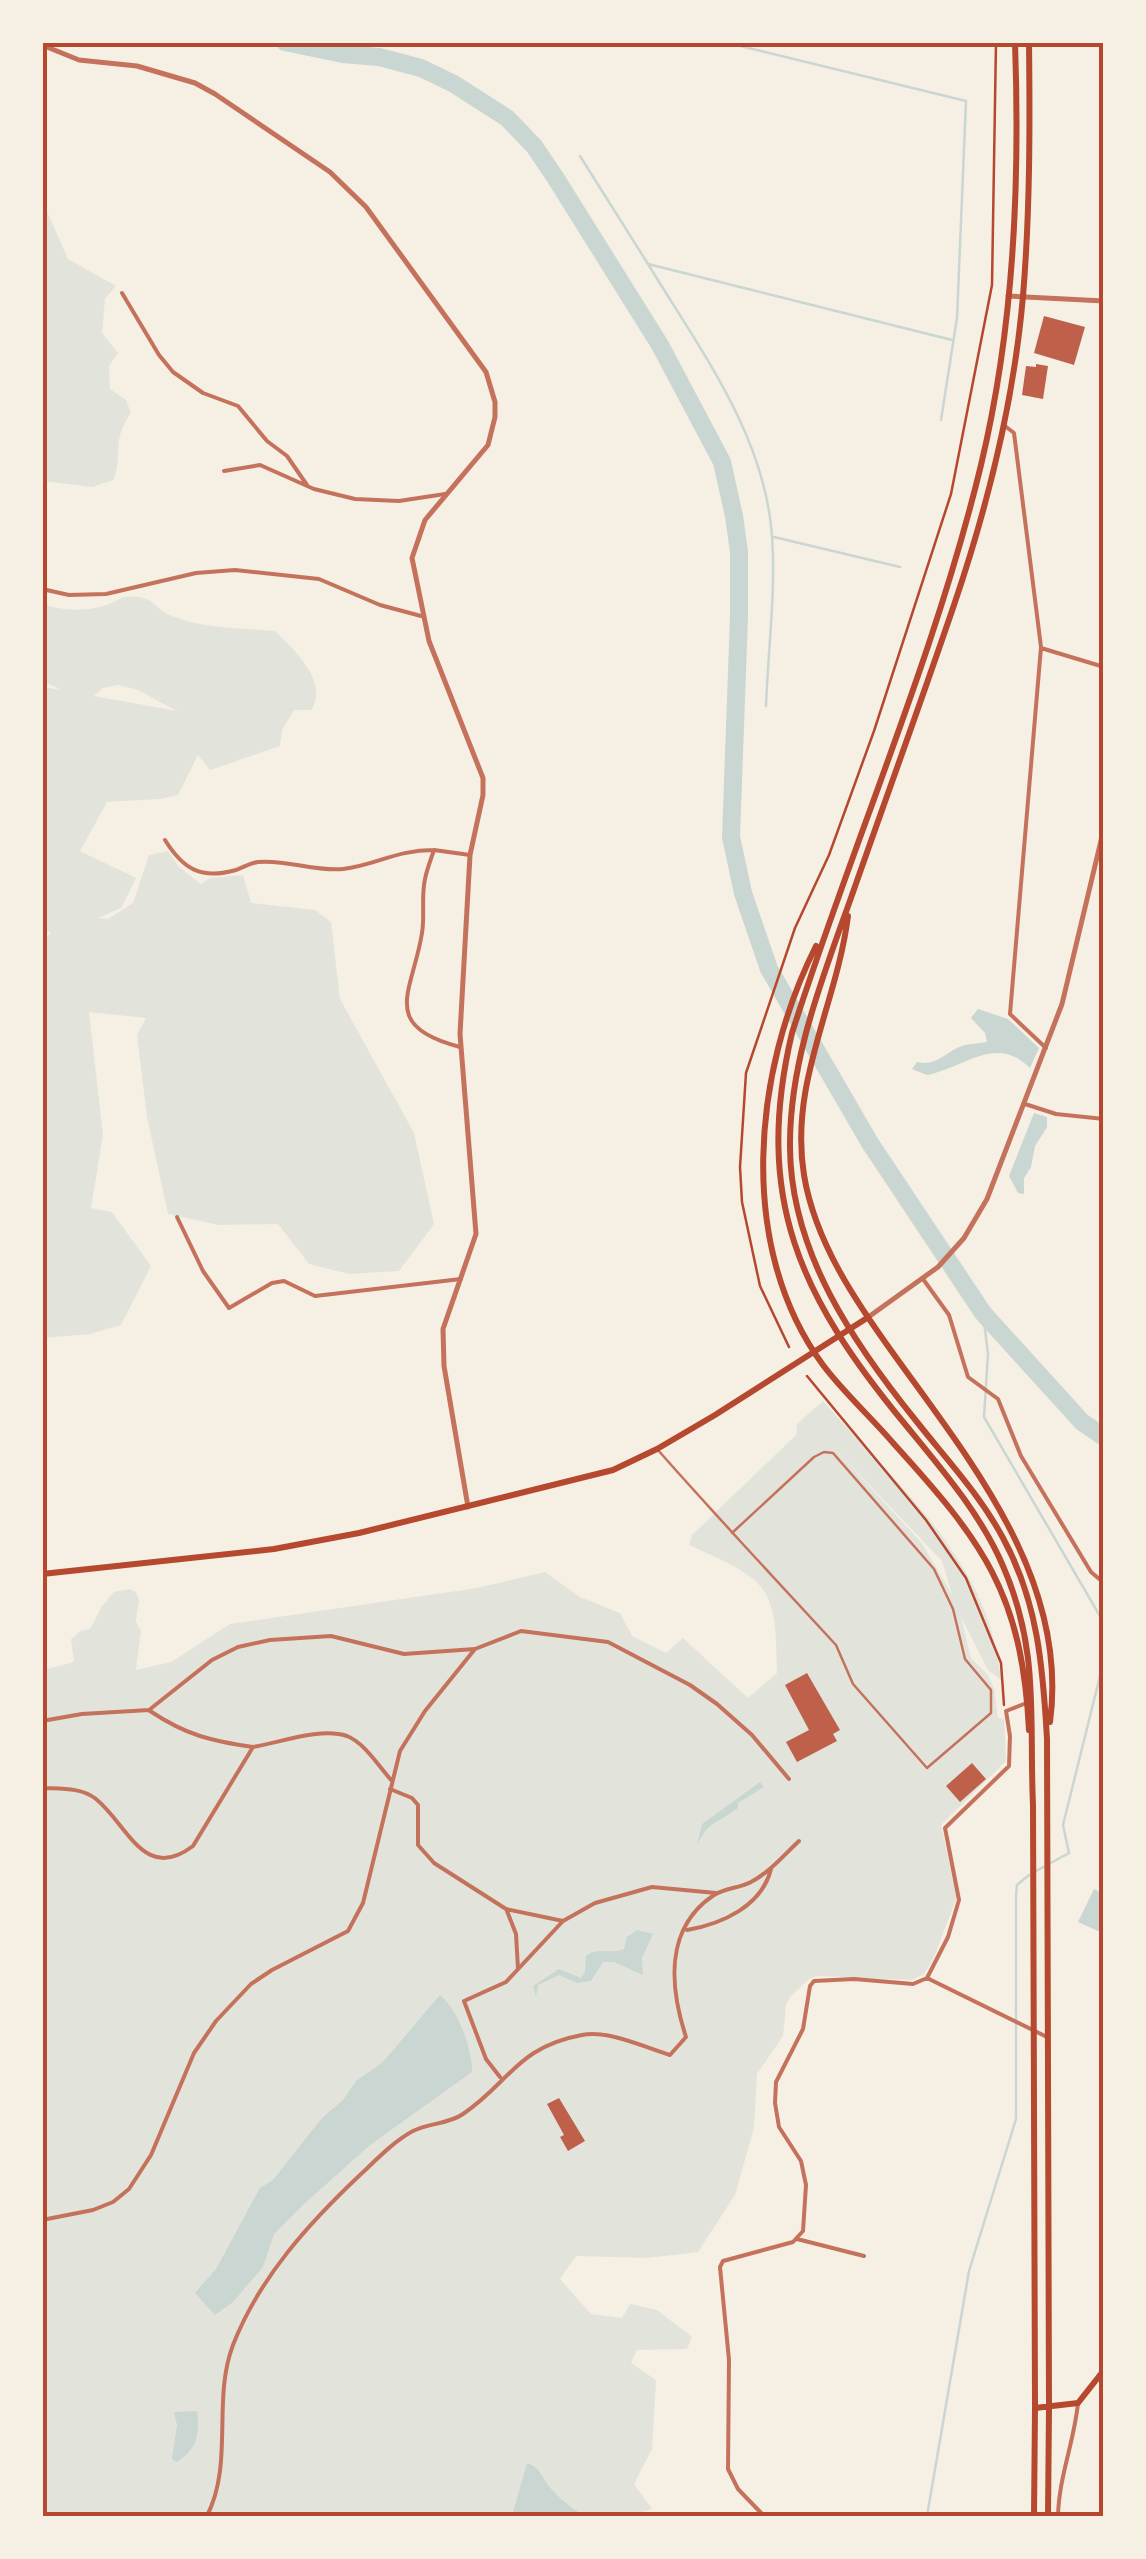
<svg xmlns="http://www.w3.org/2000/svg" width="1146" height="2559" viewBox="0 0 1146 2559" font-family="Helvetica,sans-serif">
<rect width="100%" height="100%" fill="#f6efe4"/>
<path fill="#e2e4dc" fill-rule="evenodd" d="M42 200 68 259 116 286 105 299 102 333 118 353 109 366 110 389 126 400 131 413C110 442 124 456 113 480L92 487 43 481Z
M123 597C158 595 149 607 172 616 203 629 242 628 275 631 293 649 330 682 311 710H294L282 730 280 746 210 770 198 755 178 795 160 799 107 802 80 851 136 878 121 908 98 918 108 919 133 903 149 855 168 851 179 867 201 884 210 878 243 875 251 903 315 910 331 922 340 999 414 1133 434 1224 399 1271 349 1274 309 1264 278 1224 219 1225 168 1214 147 1117 137 1035 146 1018 89 1012 103 1135 91 1208 112 1212 151 1266 121 1325 90 1334 43 1338 42 940 51 933 48 931 43 934V687L61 690 43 681V604C68 613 99 612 123 597ZM118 685 138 690 177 711 94 696 103 688Z
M823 1401C881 1467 954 1531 986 1614 994 1635 997 1659 1002 1681L988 1670 961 1617 971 1658 988 1675 994 1688 998 1718 1004 1719 1006 1761 941 1825 957 1897 934 1957 924 1974 912 1980 818 1976 809 1979 791 1996 786 2005 783 2036 757 2074 754 2128 735 2195 698 2252 647 2258 576 2256 560 2279 591 2314 622 2318 630 2304 657 2310 692 2337 687 2349 637 2350 631 2363 656 2380 652 2449 634 2484 652 2509 629 2516H43V1670L74 1662 71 1639 82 1630 90 1629 102 1606 114 1592 129 1589 136 1592 139 1600 136 1621 141 1631 136 1670 171 1662 230 1624 477 1588 545 1572 580 1597 620 1613 632 1636 666 1653 683 1638 748 1698 777 1673C776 1584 769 1581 689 1545L692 1535 796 1435 797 1424ZM832 1446 942 1561 952 1594 921 1542Z"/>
<path fill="#c9d6d2" d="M978 1009 1008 1019 1039 1048 1030 1068C996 1034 966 1067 927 1075L912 1069 917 1062C937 1067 945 1052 962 1046 970 1043 979 1044 987 1042L985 1033 971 1018Z
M1034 1113 1047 1117V1127L1035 1146 1031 1167 1024 1178V1194L1018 1193 1009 1176Z
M760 1782 764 1787 738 1803V1808C717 1824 709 1820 697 1845L702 1824Z
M1094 1889 1103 1893V1925L1100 1932 1078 1922Z
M637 1930 653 1934 642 1958 643 1975 614 1962H603L591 1981 577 1983 559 1975 538 1985 536 1996 533 1986 559 1969 581 1978 585 1972 586 1956C598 1946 610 1955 624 1949L627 1937Z
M440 1995C457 2008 473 2050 472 2072L370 2145 304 2204 274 2234 263 2267 233 2302 215 2315 195 2293 216 2269 260 2188 273 2180 322 2118 343 2100 356 2081 382 2063Z
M197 2411C200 2434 197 2449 177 2462L172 2459 177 2425 174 2412Z
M527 2463C541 2468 541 2476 549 2486 554 2494 578 2514 586 2516H512Z"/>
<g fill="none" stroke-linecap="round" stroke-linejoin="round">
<path stroke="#c9d6d2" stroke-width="2.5" d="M724 42 966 101 957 318 941 420
M580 156 648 264 952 340
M648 264C699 348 765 435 772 536 776 591 768 650 766 706
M774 537 900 567
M983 1313 988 1354 984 1417 1104 1623
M1036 1871 1069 1853 1063 1825 1104 1660
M927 2516 969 2271 1016 2119V1896L1017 1885 1029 1875"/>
<path stroke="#c9d6d2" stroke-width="18" d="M285 42 343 54 379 57 421 68 454 84 507 118 534 146 555 177 660 345 722 462 734 516 739 552V617L731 837 743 893 769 969 870 1143 983 1313 1082 1422 1104 1437"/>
</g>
<path fill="#bf614a" d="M1044 316 1085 327 1074 365 1034 353Z
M1036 364 1048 366 1043 399 1022 395 1026 366 1036 367Z
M807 1673 840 1730 833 1734 837 1741 797 1762 786 1742 809 1730 785 1685Z
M972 1763 986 1779 960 1802 946 1786Z
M559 2098 585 2141 568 2151 560 2137 564 2135 547 2104Z"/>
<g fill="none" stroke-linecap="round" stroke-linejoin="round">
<path stroke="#b5482f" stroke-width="2.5" d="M789 1347 760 1286 742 1202 740 1167 746 1073 795 928 829 855 874 731 951 494 992 285 996 42
M807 1376 926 1520 966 1578 1001 1663 1004 1705"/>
<path stroke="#c5725c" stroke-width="2.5" d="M658 1450C685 1481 713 1511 740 1541L836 1645 853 1684 927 1768 991 1713V1690L965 1659 953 1609 934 1569 833 1453 824 1452 814 1457 732 1533"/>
<path stroke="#c5725c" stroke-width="4" d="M150 1711C186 1735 211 1741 253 1747
M42 1721 82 1714 149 1710 212 1660 238 1647 270 1640 331 1636 404 1654 475 1649
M42 1788C60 1789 81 1787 96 1799 128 1825 144 1883 193 1846L253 1747C279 1743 320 1727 347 1736 365 1743 379 1767 392 1781
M390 1789 412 1798 418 1805V1845L434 1863 506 1909 563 1921
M507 1911 516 1934 518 1969
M687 1930C722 1924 762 1906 771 1869
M500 2077 486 2059 464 2001 506 1982 563 1921 595 1903 652 1887 716 1893
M42 2220 93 2210 113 2202 129 2189 151 2155 194 2053 216 2021 251 1984 272 1970 348 1931 363 1903 400 1751 425 1711 475 1649 521 1631 608 1642 690 1685 717 1704 752 1735 789 1779
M207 2516C234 2463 212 2400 233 2345 259 2278 309 2223 360 2175 376 2160 394 2141 413 2131 429 2123 449 2124 463 2114 510 2082 517 2047 582 2035 609 2030 644 2047 670 2055L686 2037C670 1988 664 1928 714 1895 725 1888 740 1888 751 1882 770 1872 784 1855 799 1841"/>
<path stroke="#c5725c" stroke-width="4" d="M122 293 159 355 173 372 203 393 238 406 267 441 287 456 307 485
M1005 426 1014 433 1041 647 1010 1014 1046 1048
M224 471 260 465 314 489 355 499 399 501 445 494
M42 589 69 595 106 594 196 573 235 570 319 579 380 605 421 616
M1041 648 1104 667
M165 840C183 869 201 880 236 870 243 867 251 863 258 862 286 859 315 872 343 869 377 865 395 850 434 850
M460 1047C378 1026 413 991 422 933 425 916 421 897 425 879 427 869 431 859 434 850L470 855
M1025 1104 1056 1114 1104 1119
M177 1217 203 1271 229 1308 272 1283 284 1281 315 1296 461 1279
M923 1279 949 1315 968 1377 998 1399 1021 1456 1091 1572 1104 1583
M927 1978 1047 2037
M797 2239 864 2256
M764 2516 738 2489 728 2469 729 2360 720 2267 723 2261 793 2242 803 2231 806 2185 801 2161 779 2127 775 2103 776 2082 803 2029 810 1986 814 1981 854 1979 913 1984 927 1978 948 1937 959 1900 945 1828 1009 1766 1010 1736 1006 1711 1024 1704
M1058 2516C1059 2476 1074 2443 1078 2403"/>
<path stroke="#c5725c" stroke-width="5" d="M42 45 79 60 137 66 195 83 215 94 330 172 366 207 486 372 495 402V417L488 445 425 520 412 558 429 641 483 778V795L470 855 460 1034 476 1234 443 1329 444 1366 468 1507
M1008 296 1104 301
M867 1318 938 1267 964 1238 987 1199 1062 1004 1104 828"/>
<path stroke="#b5482f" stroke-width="6" d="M42 1574 274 1549 359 1533 613 1470 657 1449 715 1415 867 1318
M1034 2516 1035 2408
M1048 2516 1049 2408"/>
<path stroke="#b5482f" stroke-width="6" d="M1015 42C1020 184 1014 327 981 465 935 656 852 845 792 1033 753 1198 800 1297 904 1423 940 1467 981 1514 1003 1566 1040 1651 1029 1717 1033 1805L1035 2408 1078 2403 1104 2370
M1029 42C1030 127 1030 212 1023 296 1014 400 988 505 954 605 921 702 886 798 852 895 823 977 789 1060 790 1148 791 1253 854 1344 917 1422 947 1460 980 1495 1003 1538 1038 1602 1043 1668 1047 1739L1049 2408
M848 916C837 1004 789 1083 804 1175 815 1242 856 1302 895 1356 972 1463 1069 1581 1050 1722
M816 946C753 1071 736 1247 823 1365 844 1393 871 1417 894 1444 983 1542 1022 1593 1029 1730"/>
</g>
<rect width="1146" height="2559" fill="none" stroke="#f6efe4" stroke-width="90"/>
<rect x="45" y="45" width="1056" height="2469" fill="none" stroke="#b5482f" stroke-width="4"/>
</svg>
